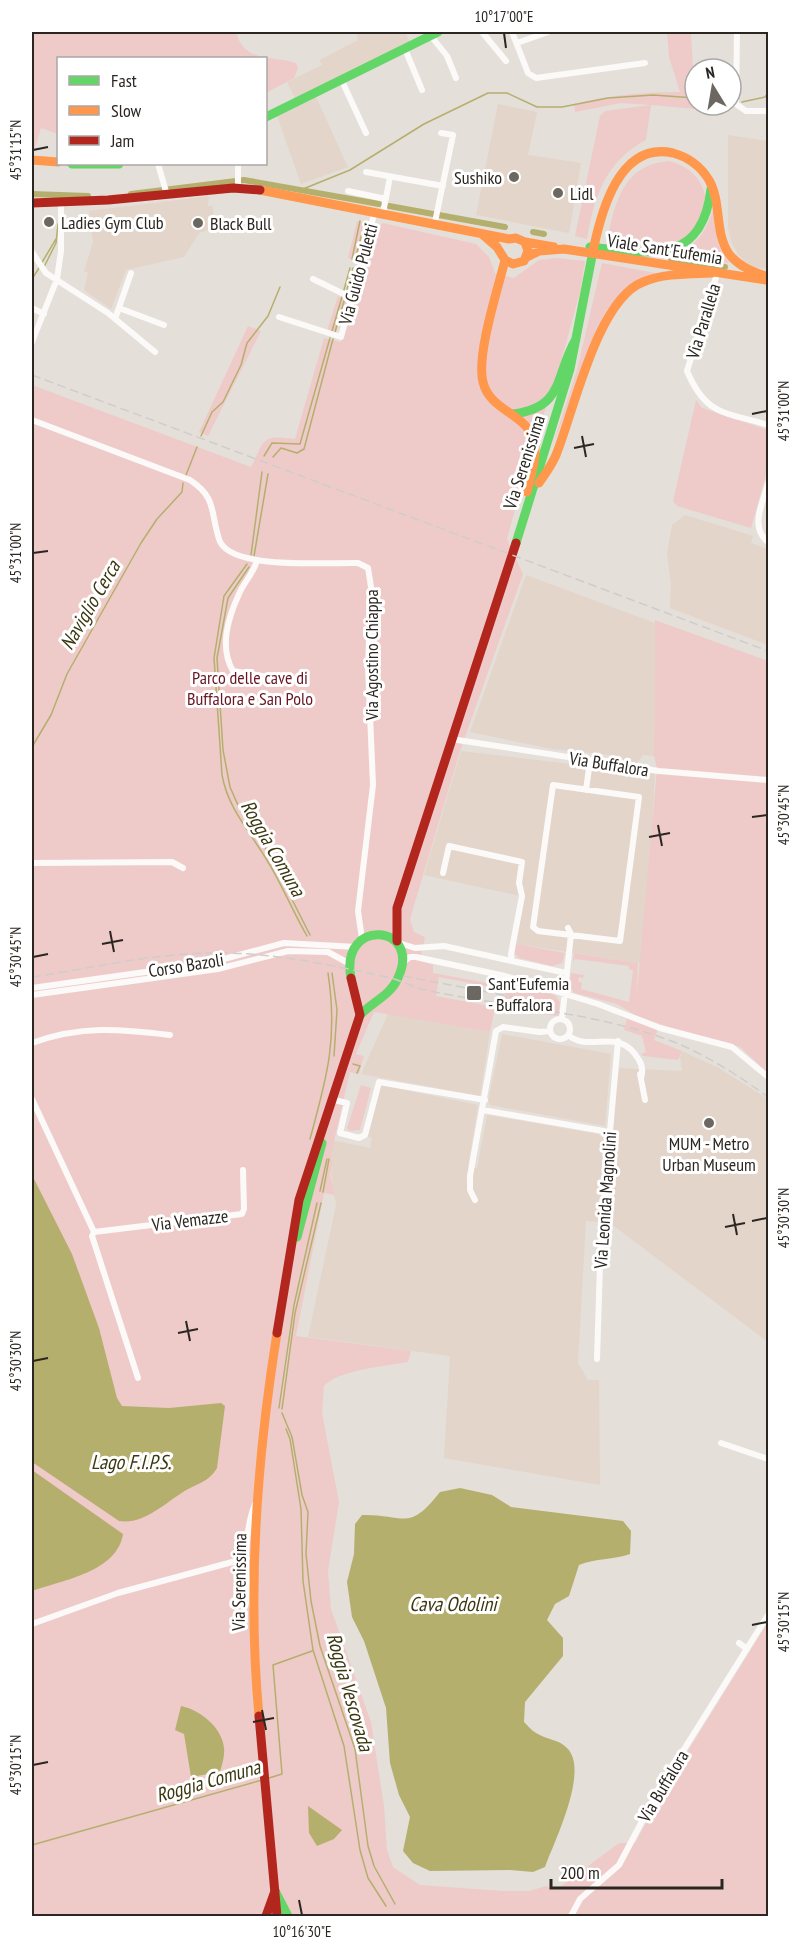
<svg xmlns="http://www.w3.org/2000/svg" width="800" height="1948" viewBox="0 0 800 1948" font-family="'PT Sans Narrow',sans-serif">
<rect width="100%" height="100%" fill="#e5dfd9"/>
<path fill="#e3d5ca" d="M356 32H405L411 44 296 100 287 82 322 65 320 60 358 40Z
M316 97 348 167 301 184 277 116Z
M498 104 537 112 528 155 581 163 569 233 476 215Z
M728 135 768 141V269L752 267 738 255 731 241 728 228Z
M209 196 208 206H213V218L207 219 208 230 199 233 184 257 126 270 111 309 84 290 88 273 84 271 93 242 89 211Z
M685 515 753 536 751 543 768 549V645L670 608 671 585 667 554 672 525Z
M526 575 655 623 654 756 643 755 637 763 625 762 620 756 552 749 470 732Z
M461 751 655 774 647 915 640 963 516 944 525 897 424 875Z
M388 1014 490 1032 480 1096 361 1074Z
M502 1034 611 1054 605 1126 490 1105 488 1102Z
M682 1051 719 1068 768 1099V1342L606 1220 617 1068 682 1071 680 1057Z
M381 1085 478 1105 468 1167 477 1168 487 1115 598 1134 604 1139 599 1222 586 1221 578 1363 588 1380H599L600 1485 444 1458 450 1356 308 1337 336 1205 331 1174 334 1160 327 1158 331 1140 370 1148 372 1138 368 1137Z"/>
<path fill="#eecbc9" d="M32 32H236C244 63 271 55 296 63L298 68 294 78 266 93V58H58V134L41 128 35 148H32Z
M667 32H691L695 105H730L729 112 651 105 646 140C606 161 594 196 587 239L575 236 600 116 605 111 650 105 621 103 575 112 574 104C609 95 643 92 680 92L669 57Z
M669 161C712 171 720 223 679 242 658 252 629 247 606 245 615 205 621 165 669 161Z
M713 210 718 243 729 263 672 255C695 247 706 233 713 210Z
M357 221 369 224 356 260 348 258Z
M383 223 476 244 489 257 495 273 514 278 539 260 557 258 585 261 580 292 557 376 530 454 507 539 523 574 460 751 410 919 414 932 425 937 420 961 433 965V973L520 989 521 987 555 995 560 1003 558 1016 503 1008 506 990 439 977 436 996 495 1007 490 1032 374 1012 356 1054 364 1056 359 1074 350 1072 330 1159 334 1160 330 1174 335 1195 324 1193 296 1336 411 1351 408 1362C386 1366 338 1370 324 1386L322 1413 339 1502 328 1571 331 1609 371 1722 384 1806 387 1850 393 1867 420 1885 503 1891H529L546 1886 556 1890 619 1843H635L666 1786 768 1622V1916H32V385L251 467C266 438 261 435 295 439L324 338 341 342 373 230Z
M602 263 655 273 625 288 606 311 551 450 577 370Z
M338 296 347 301 336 333 327 331Z
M248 326 261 331 208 436 199 432Z
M696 400 702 408 768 430V468L751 528 677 506 673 501Z
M655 620 768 661V1073L740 1047 682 1032 635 1015 617 1004 575 993 569 988 571 973 584 975 583 978 579 977 578 981 582 983 581 989 629 1002 633 970 629 969V966L575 959 573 962 574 953 638 963 637 993 657 769 654 756Z
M516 944 565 953 562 963 552 966 519 958 515 954Z
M621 1014 658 1029 654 1040 682 1051 678 1060 643 1056 641 1054 646 1052 642 1036 624 1030 627 1019 621 1017Z
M361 1085 371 1088 360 1130 349 1131 347 1128Z"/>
<path fill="#b5af6e" d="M32 1175 72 1254 99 1328 117 1398 122 1406 169 1408 221 1403 225 1406 217 1468C209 1482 196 1484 183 1492 164 1504 143 1525 119 1521L32 1462Z
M32 1470 123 1534C117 1572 63 1580 32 1591Z
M460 1488 492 1495 511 1507 623 1521 631 1531 630 1554C613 1560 596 1558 579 1565L569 1596 555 1604 547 1620 563 1638V1656L525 1702 524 1722C528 1726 533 1732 538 1734 548 1740 558 1739 567 1748 590 1770 554 1842 545 1867L533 1872 510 1870 430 1871 413 1863 403 1851 410 1817 399 1795 390 1763 386 1708 364 1641 352 1617 347 1582 354 1554 355 1524 362 1515C405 1514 408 1533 440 1492Z
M181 1706C200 1710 222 1727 224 1748 225 1755 222 1765 220 1772L191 1777 184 1734 175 1730Z
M308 1806 342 1830 334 1839 317 1846 309 1833Z"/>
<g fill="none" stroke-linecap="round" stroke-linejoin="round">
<path stroke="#b5af6e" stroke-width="1.5" d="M731 101 732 102
M742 102 765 97 768 93
M303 189 350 170 424 124 488 93H507L537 107H562L608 98 653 95 695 98
M352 259 360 221
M355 260 365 222
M41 264 56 239
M44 267 56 243 58 224
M32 279 39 268
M344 290 350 268
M346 293 353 268
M332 331 342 297
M335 332 345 298
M201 436 212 412 223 402 241 365 247 343 268 316 280 287
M264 456 272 443 300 444 330 338
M273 457 281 448 297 453 304 449 333 339
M186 475 197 447
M251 555 262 472
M254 556 268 474
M247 564 224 596 214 658 222 775C228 808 248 829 265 857 281 882 292 910 307 936
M249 567 228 598 217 658 223 750 230 787 237 803 268 852 310 935
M32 747 51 715 67 674 141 543 157 519 182 492 183 483
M332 973 337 1010 334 1056
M353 1064 360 1066 357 1073
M310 1139C327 1077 338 1039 328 973
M320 1191 327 1159
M323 1192 329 1159
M279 1408 294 1305 317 1203
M282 1409 295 1313 321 1203
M282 1413 292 1437 302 1495 308 1512 306 1554 311 1601 320 1646 355 1749 368 1846 374 1866 395 1904
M286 1429 290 1439 301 1509 303 1581 313 1650 344 1746 360 1850 368 1878 386 1906
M269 1778 282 1774 273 1665 312 1651
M32 1845 262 1780"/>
<path stroke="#b5af6e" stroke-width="6" d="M32 194 88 196
M131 194 244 180 379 204
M389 206 505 227
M533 232 544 234
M671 259 725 267"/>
<path stroke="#fbfaf9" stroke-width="6" d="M482 32 506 61
M512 32 528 73 536 78 645 63
M737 32 736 104 746 111H768
M431 36 447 56 456 78
M517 43 548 32
M405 49 422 90
M342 81 366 133
M158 164 167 195
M238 164V187
M366 172 443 186
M348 191 386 199
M383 213 390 177
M435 222 453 135 441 133
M32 252 46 273 108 313 155 352
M717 274 687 371C706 416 725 412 768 425
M313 279 352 298
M32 308 44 314
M119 308 164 325
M279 317 341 337 375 211
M115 319 131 273
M32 342 57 279 61 251V202
M32 420 190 480C217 498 210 511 219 539 228 571 330 562 358 563L368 568 371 587 368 667 373 785 358 911 362 939
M768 483C763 503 749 527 768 542
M257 560C254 573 244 582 239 594 228 618 219 647 233 671L286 680
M451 739 659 771 768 780
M553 785 639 797 620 941 538 931 533 927Z
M586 790 590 761
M32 863 172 862 183 868
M443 873 449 846 522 862 519 883 522 896 511 954 512 961
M399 943 415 948 444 946 566 973
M403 962 410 957H416L505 976 598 1004 660 1028 732 1047 768 1077
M32 988 209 963 284 943 356 947
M32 995 218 969 288 951 328 952 350 964
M562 1019 571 934 568 928
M550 1029a10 10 0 1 1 20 0a10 10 0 1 1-20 0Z
M568 1035C591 1054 619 1025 639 1060 642 1065 643 1072 641 1078
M32 1043C81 1025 120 1029 170 1035
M640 1074 645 1100
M32 1099 94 1232 92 1236 138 1378
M334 1100 347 1103 340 1133 359 1138 365 1135 379 1082 485 1100
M483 1110 609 1132
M475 1200 470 1190V1176L496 1031 503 1027 540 1032 550 1031
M94 1232 242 1214 244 1209 243 1170
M597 1359 601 1233 618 1041
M721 1443 768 1459
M252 1606C243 1580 244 1522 258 1498
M32 1624 118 1593 247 1558
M739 1643 747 1649
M571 1916 580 1899 619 1865 658 1791 768 1615"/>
<path stroke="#63d668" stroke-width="9" d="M266 117 438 32
M72 164H119
M590 247C650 254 702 265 711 189
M513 414C565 407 554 377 576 339
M516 543 570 369 593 251
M351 978C339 916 425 924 397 980 390 995 371 1003 360 1015
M297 1237 322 1143
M275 1891 288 1916"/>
<path stroke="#ff974d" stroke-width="9" d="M32 160 58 162
M260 190 509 239 516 238 525 242 528 251 524 261 513 264 505 260
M482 234 497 247 505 260C498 289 476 355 483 382 490 414 536 414 535 451 535 465 530 479 527 492
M525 242 554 247
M593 251C601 212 619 141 673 153 688 157 701 167 709 180 722 203 714 232 729 254 739 267 754 272 768 277
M527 257 539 251 564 249 766 280
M539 483C545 474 552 465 556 455 574 411 597 300 643 282 664 273 690 274 712 273
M259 1716C247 1589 257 1458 277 1333"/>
<path stroke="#b3261e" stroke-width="9" d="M32 203 108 200 233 188 260 190
M397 941V908L516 543
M277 1333 299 1200 360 1015 351 978
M259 1716 277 1916
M266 1916 275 1891"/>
<path stroke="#cfcdcb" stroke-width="1.5" stroke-dasharray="9 4.5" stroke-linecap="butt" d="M32 375 768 651
M403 976 545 1003
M32 977C93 968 158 952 221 953 274 953 331 965 382 976 399 979 414 988 430 991 512 1008 596 1012 674 1042 708 1056 739 1076 768 1097"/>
</g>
<path fill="none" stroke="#2b2621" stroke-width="2" d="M504 33 506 48M33 150 48 147M752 414 767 411M582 436 586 457M574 448 594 444M33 553 48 551M752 817 767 815M658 825 662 846M649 837 670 833M110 931 114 952M102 944 123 940M33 957 48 954M733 1214 737 1235M752 1221 767 1218M725 1227 745 1223M186 1321 190 1341M178 1333 198 1329M33 1361 48 1358M752 1625 767 1622M262 1710 266 1730M253 1722 274 1718M33 1765 48 1762M299 1900 302 1915"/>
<g fill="#6c6761" stroke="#fff" stroke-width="2">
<circle cx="514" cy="177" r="6"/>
<circle cx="558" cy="193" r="6"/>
<circle cx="49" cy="222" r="6"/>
<circle cx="198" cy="223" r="6"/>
<rect x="466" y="985" width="16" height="16" rx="3"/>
<circle cx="709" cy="1123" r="6"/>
</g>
<g text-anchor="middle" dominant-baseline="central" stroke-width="6" stroke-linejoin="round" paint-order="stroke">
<g font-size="18" fill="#2b2621" stroke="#fff" text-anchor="start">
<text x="502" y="177" text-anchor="end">Sushiko</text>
<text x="570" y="193">Lidl</text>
<text x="61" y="222">Ladies Gym Club</text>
<text x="210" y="223">Black Bull</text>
<text x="488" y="983">Sant'Eufemia<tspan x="488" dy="21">- Buffalora</tspan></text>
<text x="709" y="1143" text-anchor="middle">MUM - Metro<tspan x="709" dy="21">Urban Museum</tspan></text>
</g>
<g font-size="18" fill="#2b2621" stroke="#fff">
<text transform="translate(665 249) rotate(9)">Viale Sant'Eufemia</text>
<text transform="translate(358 274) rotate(-75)">Via Guido Puletti</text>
<text transform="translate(703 321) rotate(-73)">Via Parallela</text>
<text transform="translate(524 462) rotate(-72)">Via Serenissima</text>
<text transform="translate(371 655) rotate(-90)">Via Agostino Chiappa</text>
<text transform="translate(609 764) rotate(9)">Via Buffalora</text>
<text transform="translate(186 965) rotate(-9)">Corso Bazoli</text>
<text transform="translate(605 1200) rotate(-86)">Via Leonida Magnolini</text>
<text transform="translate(190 1220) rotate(-7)">Via Vemazze</text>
<text transform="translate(239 1582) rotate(-89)">Via Serenissima</text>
<text transform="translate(663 1786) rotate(-59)">Via Buffalora</text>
</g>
<g font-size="18" fill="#671622" stroke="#fff">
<text x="250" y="677">Parco delle cave di<tspan x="250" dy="21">Buffalora e San Polo</tspan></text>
</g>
<g font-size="20" font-style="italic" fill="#3b3811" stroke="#fff">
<text transform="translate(90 605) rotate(-60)">Naviglio Cerca</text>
<text transform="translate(273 848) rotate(60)">Roggia Comuna</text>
<text x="131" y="1462">Lago F.I.P.S.</text>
<text x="453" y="1604">Cava Odolini</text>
<text transform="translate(350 1692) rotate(74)">Roggia Vescovada</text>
<text transform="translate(208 1781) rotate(-16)">Roggia Comuna</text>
</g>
</g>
<rect width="800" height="1948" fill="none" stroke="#ffffff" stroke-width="66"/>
<rect x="57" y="57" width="210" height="108" fill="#ffffff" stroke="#aaa8a6" stroke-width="1.5"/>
<rect x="69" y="76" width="30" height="9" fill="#63d668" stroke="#aaa8a6" stroke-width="1.5"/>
<text x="111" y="87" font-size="18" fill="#2b2621">Fast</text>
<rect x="69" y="106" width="30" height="9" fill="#ff974d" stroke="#aaa8a6" stroke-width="1.5"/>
<text x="111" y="117" font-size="18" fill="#2b2621">Slow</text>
<rect x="69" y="136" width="30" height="9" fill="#b3261e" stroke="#aaa8a6" stroke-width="1.5"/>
<text x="111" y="147" font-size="18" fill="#2b2621">Jam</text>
<g transform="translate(713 87) rotate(349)"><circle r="28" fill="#ffffff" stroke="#aaa8a6" stroke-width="1.5"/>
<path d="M0-4.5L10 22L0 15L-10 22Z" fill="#6c6761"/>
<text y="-9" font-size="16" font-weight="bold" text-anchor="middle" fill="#2b2621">N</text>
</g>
<path d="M551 1879v9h171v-9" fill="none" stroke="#2b2621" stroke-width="3"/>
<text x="560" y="1879" font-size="18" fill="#2b2621" stroke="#ffffff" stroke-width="4.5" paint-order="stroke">200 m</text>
<rect x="33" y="33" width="734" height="1882" fill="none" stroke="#2b2621" stroke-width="2"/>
<g font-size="15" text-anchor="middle" fill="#2b2621">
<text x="504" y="22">10°17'00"E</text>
<text transform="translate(16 150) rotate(-90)" y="5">45°31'15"N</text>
<text transform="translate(784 411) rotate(-90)" y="5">45°31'00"N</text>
<text transform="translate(16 553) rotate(-90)" y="5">45°31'00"N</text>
<text transform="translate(784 815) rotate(-90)" y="5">45°30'45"N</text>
<text transform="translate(16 957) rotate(-90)" y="5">45°30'45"N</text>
<text transform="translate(784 1218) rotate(-90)" y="5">45°30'30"N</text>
<text transform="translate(16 1361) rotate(-90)" y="5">45°30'30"N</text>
<text transform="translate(784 1622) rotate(-90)" y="5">45°30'15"N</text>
<text transform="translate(16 1765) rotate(-90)" y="5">45°30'15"N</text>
<text x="302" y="1937">10°16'30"E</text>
</g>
</svg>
